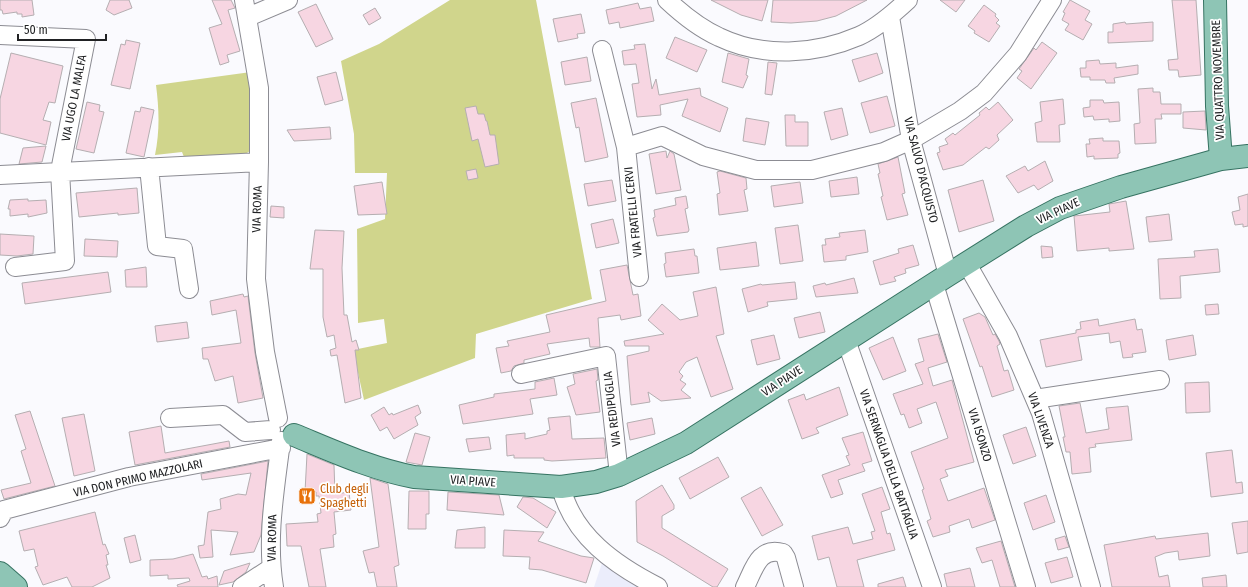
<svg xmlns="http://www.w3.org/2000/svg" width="1248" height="587" viewBox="0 0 1248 587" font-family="'Fira Sans Condensed',sans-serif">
<rect width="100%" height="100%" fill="#fafafe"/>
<path fill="#ebedfb" d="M602 563 636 582 643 587H594Z"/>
<path fill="#d0d58c" d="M450 0H536L592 299 476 334 475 358 364 400 353 350 387 343 384 319 358 323 357 229 385 219 387 173H355L354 134 341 61 379 44Z
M251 72 252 150 245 154 186 162 182 152 155 155C160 130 159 109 156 85Z"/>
<path fill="#f7d6e2" stroke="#b5aeb1" d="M0 0H32L34 15 22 17V14H17V12L3 14 2 10H0Z
M110 0H129L132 8 114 15 106 10Z
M212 0H231L235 8 228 10 240 51 227 55 229 62 220 65 209 28 222 24Z
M711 0H768L762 21 741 15Z
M773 0H867L836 16 817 21 791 23 771 22Z
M940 0H965L956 12Z
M1070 0 1090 11 1085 20 1092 24 1083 40 1065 30 1069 24 1062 20 1065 13 1063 12Z
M1172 0H1196L1201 75 1179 77 1178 70H1169L1168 60 1178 59Z
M638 3 640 9 651 7 654 21 620 28 619 22 609 24 606 10Z
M316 4 333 39 316 47 298 12Z
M984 5 996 14 995 16 999 20 996 23 1000 26 989 42 974 33 975 31 968 26Z
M375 8 381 18 369 25 363 15Z
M581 14 585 33 577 34 578 38 558 42 553 19Z
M1125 22 1126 24 1153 22V41L1108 43V32H1113V24Z
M675 37 707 50 697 72 666 58Z
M126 40 140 43 130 89 111 85 121 44 125 45Z
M1042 42 1057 53 1031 89 1017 78 1022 71 1019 69 1034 48 1036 50Z
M645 44 652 89 656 79 659 95 700 88 701 96 728 108 720 132 682 116 688 99 660 105 661 115 637 117 632 84 639 83 636 64 624 65 622 51 635 49 634 45Z
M11 53 63 66 55 103 49 102 43 120 51 122 46 145 0 133V99Z
M728 53 749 59 746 75 748 76 743 88 722 82Z
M877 53 883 73 859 82 852 60Z
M587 57 591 81 565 85 561 62Z
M1099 60 1100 64 1116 63V68L1138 65V74L1114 78 1115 83H1106L1105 80H1090V77H1081L1080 68H1086V61Z
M768 62 777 63 772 95 765 94Z
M336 72 343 100 325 105 317 77Z
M1153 88V92H1160L1161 104H1181V114H1161L1162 119H1155L1156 143 1135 144 1134 124 1140 123 1138 89Z
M887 96 895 126 870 133 861 103Z
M596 98 608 157 585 162 579 127 576 128 571 103Z
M1063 99 1065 124 1059 125 1060 142H1037L1035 123 1042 121 1040 102Z
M1090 100H1103L1104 103 1119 102 1120 121 1109 122V119L1094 120 1093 116 1084 117 1083 108 1090 107Z
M87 102 100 105 99 111 104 112 94 153 76 149Z
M998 102 1013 120 997 135 999 140 989 149 986 147 963 165 943 170 937 153 940 152 939 147 948 144 945 139 953 133 955 135 980 115 979 113 986 107 989 110Z
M476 106 478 114H484L486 121H487L490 135H495L499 164 485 167 478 139 472 141 465 108Z
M141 107 154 110 144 157 126 153 135 111 140 112Z
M842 108 848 135 831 140 824 112Z
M1205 111 1206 130 1183 128V112Z
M785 115H795V122H808V146H786Z
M746 118 769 122 765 145 743 141Z
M330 127 331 139 294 141 287 130Z
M1103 138V141H1119L1120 153 1118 154V158L1094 159V156L1087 157 1086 144H1090L1089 139Z
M46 146 42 162 19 164 23 148Z
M666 151 667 158 670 151 674 154 681 190 656 194 649 154Z
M898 157 905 193 902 194 908 215 887 220 881 197 883 196 878 174 880 173 878 164Z
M1045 161 1053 181 1038 190 1034 185 1018 193 1006 176 1025 166 1028 171Z
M476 169 478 178 468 180 466 171Z
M720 171 746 178 747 189 744 190 748 211 719 215 717 194 720 193 717 172Z
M857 177 859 194 831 197 829 181Z
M612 180 616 201 588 206 584 184Z
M983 180 994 221 959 232 948 190Z
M382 182 387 214 358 215 354 186Z
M800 182 803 203 774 207 771 186Z
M137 188 139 213 118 215V213L79 217 76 193Z
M1248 194V226L1243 227V224L1235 225 1232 212 1240 210 1238 197Z
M686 196 688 208 685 209 689 230 688 232 657 236 653 218 655 217 654 210 676 205 675 198Z
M28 199V201L46 200 47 213 28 217V214L10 216V209H8L10 200Z
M1126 201 1134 249 1109 251V248L1077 251 1074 216 1110 212 1109 204Z
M271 206 284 207V218L270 217Z
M1169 214 1172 240 1149 242 1146 217Z
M613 219 619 243 596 248 591 224Z
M798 225 803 261 780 264 775 228Z
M315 230 344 231 342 268 344 315H347L352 342 356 340 359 350H355L361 398 345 403 337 355 331 356 330 350 336 348 334 335 327 337 323 317V269H310Z
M865 230 868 252 846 256V260L824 262 822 245H826L825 239 840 237 839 233Z
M0 234 34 236 33 254 17 256 0 255Z
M85 239 118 241 117 257 84 256Z
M756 242 759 266 720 270 717 248Z
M913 245 919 265 905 269 906 273 894 277 896 281 880 285 873 261 899 253 898 249Z
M1041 246 1052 247 1053 257 1042 258Z
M694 249 695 256H697L699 273 666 277 664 264 666 263 665 253Z
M1218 249 1220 272 1180 276 1181 298 1160 299 1158 259 1195 257 1194 251Z
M627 265 633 295 638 294 641 316 621 320 620 315 598 318 600 347H590L589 338 547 344 550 354 524 360V363L514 366 511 371 501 373 496 348 509 346 507 341 550 332 546 315 606 301 600 270Z
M146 267 147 287H126L125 270Z
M108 272 111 292 25 304 22 283Z
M854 278 858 293 816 297 813 286 825 283 826 285Z
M795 282 797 299 767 302 768 306 748 312 742 289 761 284 762 285Z
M716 287 724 334 716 336 733 389 711 397 697 357 686 362 679 372 683 376 680 380 686 384 681 390 691 398 661 401 648 392 650 402 631 405 627 356 649 351V346H625L624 341 664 334 648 320 662 304 680 320 698 316 693 292Z
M243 294 244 297 248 296 255 353 263 398 238 403 233 376 215 381 208 359H203L202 348 241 343 236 310 212 315 210 301Z
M1218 304 1219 314 1206 315 1205 305Z
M820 312 825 332 799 338 794 318Z
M979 313 985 317 993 335 995 334 999 341 1000 344 997 346 1004 371 1008 370 1014 390 992 397 982 366 980 367 963 319Z
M1098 319 1099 326 1135 319 1137 330 1142 329 1146 352 1132 354 1133 357 1123 358 1120 341 1110 343 1109 333 1078 337 1082 360 1046 367 1040 340 1076 333V330L1081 329 1080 322Z
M187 322 189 338 157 342 155 326Z
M938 334 947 362 928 368 933 386 952 380 974 462 945 470 948 476 940 479 948 501 984 488 995 520 972 528 969 519 949 526 950 532 933 537 927 521 931 519 922 490 924 489 911 452 948 438 936 402 917 409 922 423 909 428 904 414 901 415 893 394 923 384 915 364 924 361 918 339Z
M774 335 780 359 757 365 751 340Z
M1193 335 1196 355 1169 360 1166 340Z
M893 337 906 371 883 380 869 348Z
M597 369 598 380 596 381 600 412 576 415 567 387 575 384 573 374Z
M554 378 557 395 530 399 533 414 463 424 459 405 494 397V394L535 389V382Z
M1209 382 1210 412 1186 413 1185 383Z
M839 387 848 415 816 428 819 433 802 439 788 400 804 394 806 400Z
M1080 403 1086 433 1109 429 1106 408 1128 406 1132 440 1095 444 1096 447 1089 448 1091 472 1072 474 1070 452H1066L1063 437H1065L1059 406Z
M418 405 421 413 415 417 418 425 394 439 387 427 380 431 371 415 384 407 389 415 392 413 393 415Z
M30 411 55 486 4 499 1 490 31 483 21 451 26 449 15 415Z
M84 414 95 471 74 476 62 418Z
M570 416 572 439 604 438 606 458 552 461 544 460V458H514V455L507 456 506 435 525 433V439L547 434V431L550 430 548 418Z
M652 418 655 434 630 440 627 423Z
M161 426 165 453 229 441 230 447 135 465 129 432Z
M1026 427 1036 456 1013 464 1003 435Z
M863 432 872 461 862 464 865 471 838 480 843 494 831 498 822 475 850 465 846 456 849 455 842 438Z
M415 433 430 437 422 465 406 462Z
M489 437 491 449 469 452 466 439Z
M1232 450 1236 483 1242 482 1243 493 1211 497 1206 453Z
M307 454 334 465 335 494 349 492 351 510 334 512 336 534 333 535 334 547 320 549 326 587H309L301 546H287L286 524 318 522 317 514 321 513 319 496H316V492H305Z
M718 457 729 477 690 499 679 478Z
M268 461 261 535 254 552 230 555 238 532 211 530 213 557 200 558 198 546 204 545 208 512 221 509 220 499 238 494 246 495 251 473 202 480 201 474Z
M370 478 388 484 399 565 394 567 397 587H377L374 572 369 573 363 551 379 547Z
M662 485 674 505V509L662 516V528L728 569 717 587H713L663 556 637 542 636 501Z
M761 487 783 525 762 536 741 498Z
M882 487 890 509 881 512 887 534 890 533 895 550 857 560 864 587H837L829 557 818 560 812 536 848 527 853 544 873 539 871 532 875 531 862 494Z
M409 491H429V514H426V529H408Z
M448 492 499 495 504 515 447 510Z
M1046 495 1055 522 1033 530 1024 503Z
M523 497 533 498 556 512 547 528 517 507Z
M95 512 103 545 105 544 109 554 106 555 108 565H106L110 578 92 587H72L67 577 43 585 35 567 38 566 34 549 24 551 19 531Z
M1248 521V552L1237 554 1232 523Z
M485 527V548H455L457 530Z
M504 530 544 532 538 541 581 556 594 558 586 583 542 570 529 569 530 557 503 556Z
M1208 533 1210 556 1179 560 1178 551 1165 553 1155 557 1159 577 1168 575 1170 587H1112L1104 545 1155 536 1156 539Z
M135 535 141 560 130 563 124 538Z
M1065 536 1069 547 1058 550 1055 539Z
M1001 541 1015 587H1000L992 560 982 563 976 548Z
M193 554 202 577 207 576 208 579 217 576 218 587H178L177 585 190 581 189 578 168 579V575L150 576V560L173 559Z
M1067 557 1073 577 1051 583 1045 563Z
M250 563 246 572 233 582 219 585 224 571Z
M970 568 975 587H947L944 574Z
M1226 575 1227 587H1203L1202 578Z
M903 577 906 587H878V584Z"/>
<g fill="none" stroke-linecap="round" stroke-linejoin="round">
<defs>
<path id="minor" d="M244 0 259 88V162L256 279 265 352 278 418
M667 0C683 15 699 28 719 37 763 58 815 55 859 36 877 28 893 14 908 0
M248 17 288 0
M890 17 911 140 948 275
M0 35 86 39 60 171 65 261 15 267
M602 50 626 147 662 136 703 156 756 170H812L884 152 911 140 960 111 984 93 1018 54 1052 0
M626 147 639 277
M149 167 157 246 183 249 189 289
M0 175 259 162
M967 264 1008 336 1041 413 1091 587
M934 284 1026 587
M846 340 932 587
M521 374 606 356 619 475
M1035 399 1160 380
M170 418 223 415 245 432 271 430
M561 487C573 536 615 565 658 587
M0 518 4 510 129 477 281 448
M242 587 271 568
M274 587C266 538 275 490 281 441
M745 587C754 569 759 546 783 553L786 558 794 587"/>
<path id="major" d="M1215 0 1217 106 1221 159
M294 435C333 451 372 469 414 477L561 487 596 482 619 475 686 443 948 275 1026 226 1060 208 1121 187 1221 159 1248 156
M0 573 16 587"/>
</defs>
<use href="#minor" stroke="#8c8c93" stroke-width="20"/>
<use href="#major" stroke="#367362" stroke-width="24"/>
<use href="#minor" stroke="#fff" stroke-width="18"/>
<use href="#major" stroke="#8ec5b5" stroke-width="22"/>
</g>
<defs>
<symbol id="restaurant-square" viewBox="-11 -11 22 22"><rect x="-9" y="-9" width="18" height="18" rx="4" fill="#e8710a" stroke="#fff"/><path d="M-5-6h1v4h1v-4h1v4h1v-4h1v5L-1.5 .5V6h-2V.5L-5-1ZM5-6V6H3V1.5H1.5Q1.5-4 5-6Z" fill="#fff"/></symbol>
</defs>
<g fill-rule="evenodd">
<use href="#restaurant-square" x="297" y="486" width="20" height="20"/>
</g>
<g text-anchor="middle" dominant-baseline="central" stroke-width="3.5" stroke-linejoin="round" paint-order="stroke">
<g font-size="12" fill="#212224" stroke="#fff">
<text transform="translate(1218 80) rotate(-92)">VIA QUATTRO NOVEMBRE</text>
<text transform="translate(74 98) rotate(-79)">VIA UGO LA MALFA</text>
<text transform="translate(921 170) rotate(76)">VIA SALVO D'ACQUISTO</text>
<text transform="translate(257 209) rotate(-88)">VIA ROMA</text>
<text transform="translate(1058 211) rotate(-25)">VIA PIAVE</text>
<text transform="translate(633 212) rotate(-96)">VIA FRATELLI CERVI</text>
<text transform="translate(782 381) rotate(-33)">VIA PIAVE</text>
<text transform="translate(612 409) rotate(-97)">VIA REDIPUGLIA</text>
<text transform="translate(1041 420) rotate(71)">VIA LIVENZA</text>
<text transform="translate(980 435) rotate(73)">VIA ISONZO</text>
<text transform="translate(889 464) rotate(71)">VIA SERNAGLIA DELLA BATTAGLIA</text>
<text transform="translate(138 478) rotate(-13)">VIA DON PRIMO MAZZOLARI</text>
<text transform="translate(473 481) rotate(4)">VIA PIAVE</text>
<text transform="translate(272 538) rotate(-89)">VIA ROMA</text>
</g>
<g font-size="12" fill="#c56008" stroke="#fff" text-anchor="start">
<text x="320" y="489">Club degli<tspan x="320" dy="14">Spaghetti</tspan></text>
</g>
</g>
<path d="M18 34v6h88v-6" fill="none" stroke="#212224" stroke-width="2"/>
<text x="24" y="34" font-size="12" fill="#212224" stroke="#ffffff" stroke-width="3" paint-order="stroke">50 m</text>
</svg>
